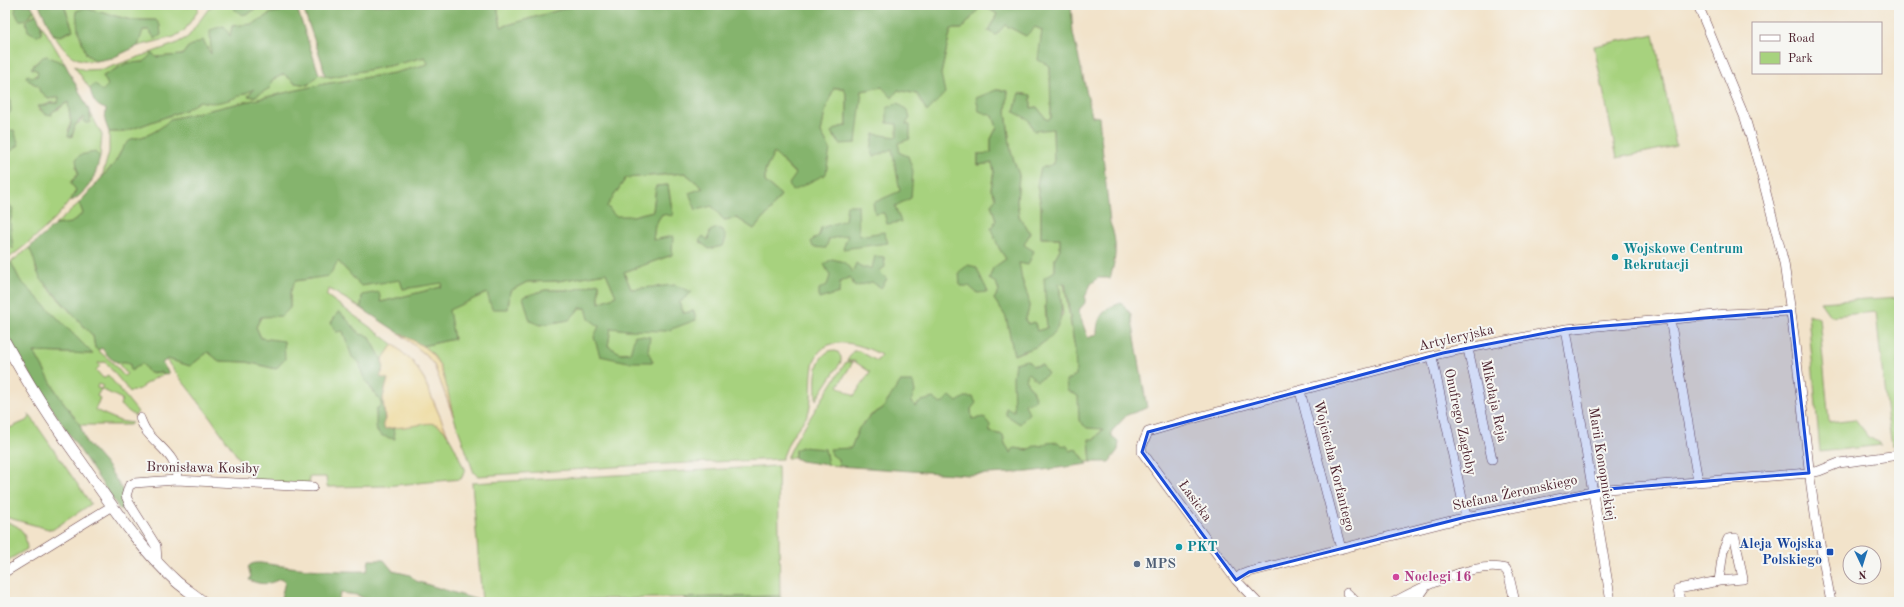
<svg xmlns="http://www.w3.org/2000/svg" width="1904" height="607" viewBox="0 0 1904 607" font-family="'Old Standard TT',serif">
<rect width="100%" height="100%" fill="#f6f6f2"/>
<filter id="ink" filterUnits="userSpaceOnUse"><feTurbulence type="fractalNoise" baseFrequency=".025" numOctaves="2"/><feDisplacementMap in="SourceGraphic" scale="8" xChannelSelector="R" yChannelSelector="G"/><feConvolveMatrix kernelMatrix="1 2 1 2 8 2 1 2 1" color-interpolation-filters="sRGB"/></filter>
<filter id="wash" filterUnits="userSpaceOnUse"><feTurbulence type="fractalNoise" baseFrequency=".012" numOctaves="4" result="noise"/><feDisplacementMap in="SourceGraphic" scale="16" xChannelSelector="R" yChannelSelector="G"/><feGaussianBlur stdDeviation="0.9" result="paint"/><feColorMatrix in="noise" values="0 0 0 0 0 0 0 0 0 0 0 0 0 0 0 0 0 1.4 0 .05"/><feComposite in="paint" operator="in"/></filter>
<g filter="url(#wash)">
<rect width="100%" height="100%" fill="#f2e3ca"/>
<path fill="#a7d27e" stroke="#787854" d="M5 5H16L29 17 34 10 36 14 29 18 41 34V24L65 64C51 63 51 52 38 61 35 64 33 65 31 68L38 71V74L28 80 38 86 48 99 59 97 58 103 53 102 38 108 45 114 59 109 68 102 71 124 68 131 73 134 75 125 80 122 83 117 85 119H91L90 112 102 135 100 157 98 156 76 166 78 174 71 183 76 190C64 215 28 244 5 261V240L10 233V222L13 209 8 203 5 207V119H7L10 99 5 98V34L9 30V17L5 15Z
M64 5H198V11L184 31 174 37 138 46 142 30H149L156 20H131L84 8 86 54 96 61C71 61 67 54 53 34L61 36 73 30Z
M215 5H234V9L250 13 259 5H280L283 11 271 13 253 24 232 26 230 37 211 55 188 47 182 55 156 57 144 62 127 63 103 76 108 85 102 91 95 84 90 89 74 66 85 70 105 69 175 44 188 37 209 8Z
M497 5H576L501 27Z
M982 5 997 14 988 31 996 34 1005 25 1026 36 1035 27 1042 30 1041 41 1050 66 1051 119 1047 120 1037 107 1031 108 1030 95 1019 93 1014 111 1053 129 1054 164 1037 185 1041 206V238H1060V249L1055 258V271L1045 306 1047 328 1037 331 1025 320C1036 299 1019 284 1019 263 1019 253 1025 242 1030 233L1019 216 1017 202 1019 175 1011 152 1006 112 1008 91 996 90 993 116 997 127 991 139V154H978V165L992 163 994 171 991 189 996 199 991 204 996 220 999 248 1006 259 993 268 999 291 994 299 1006 317 1014 355 1042 344 1063 314 1059 284 1064 283 1075 350 1078 396 1103 429 1095 439 1089 440 1091 462H1087L1076 449 1070 451 1047 443 1041 446 1036 445 1028 450 1014 448 1011 453 1005 444 1003 435 990 432 972 420 971 409 957 402 941 404 922 401 915 406 911 401 883 408 871 415 859 428 851 448 838 459 839 466 828 465 825 449 795 450V458H787L797 438 846 362H853L838 386 854 396 870 372 854 361H847L853 351H859L877 361 881 355C860 343 820 331 813 366 810 381 813 395 809 411 806 420 797 428 792 436 788 444 785 451 782 459L644 465 478 476 474 473 453 415 439 364 432 353 422 346 454 339 448 310 487 292 508 309 510 291 527 282 558 281 606 273 616 296 599 303V283L573 290H545L523 297 540 325 568 320 580 308H586L590 319 599 326 600 356 653 362 648 351 620 353 608 346 611 327 627 330 696 319 694 311 684 313 679 303 649 288 631 289 624 272 672 255 653 240 655 225 662 214 673 215 668 185 656 186 653 211 633 216 615 217 607 206 626 178 685 173 703 188 712 206 724 220 737 218 754 229 769 212 781 195 765 182V171L774 153 796 175 830 149 821 133 825 111 834 88H844L847 97V126L840 127 831 132 840 144 862 91 882 87 917 94 941 74 951 29H962Z
M1654 34 1676 146 1617 158 1594 46Z
M425 57 429 64 394 73 324 84 170 119C159 131 147 137 131 139L124 146 114 164 102 177 109 152V132H124L185 110 200 101 256 88 249 96 254 97 272 80 284 74 295 83 308 85 319 74 331 77 393 65Z
M79 203 83 213 71 223 55 225Z
M29 248 35 259 36 270 47 287 93 336 95 348 112 362 124 376 127 374 117 362 127 361 130 364 131 370 142 362 149 373 162 372 164 375 157 377 142 386V388L130 392 105 362 98 363 100 366 96 370 103 378 108 375 138 412 135 416 120 405 122 399 101 389 103 386 98 384 97 388 101 389 97 396 100 398 95 410 120 421 132 423 130 425H80L57 393 34 352 93 354 19 280 11 262Z
M338 261 361 286 400 279 403 289 442 282 441 287 381 302 362 295 361 308 329 289 326 295 393 344 382 360 369 336 360 335 339 311 331 323 343 331 347 342 360 363 371 389 379 399 382 406 376 409 377 432 394 438 393 428C406 427 415 424 427 422 447 420 458 456 465 471L461 479 385 486 327 487 326 477H309V485L255 482 208 414 166 360 168 359 190 366 208 352 219 361 247 362 276 369 256 327 261 317 290 308V293L295 281 310 279Z
M1899 297V444H1892L1887 416 1876 312 1830 316 1820 302Z
M1808 314 1819 318 1829 422 1855 419 1869 437 1882 445 1820 452Z
M832 350 838 352 841 357V362L816 400C816 383 812 357 832 350Z
M29 414 91 504 52 530 5 517V430L28 420 30 417Z
M778 466 780 596 482 601 472 483Z
M5 522C21 525 26 533 27 549L5 562Z"/>
<path fill="#85b46d" stroke="#686a4c" d="M16 5H31L34 10C29 16 27 21 19 20L15 12Z
M39 5H64L73 30 60 36 53 34Z
M234 5H259L250 13 242 15 234 9Z
M280 5H296L319 74 308 85 295 83 284 74 272 80 270 88 254 97 248 96 254 89C238 97 218 107 200 101L185 110 124 132H109L105 121 106 109C95 106 93 100 90 89L95 84 102 91 108 85 103 76 127 63 144 62 152 53 156 57 182 55 188 47 203 40 211 54 210 30 224 26 230 36 232 26 253 24 271 13 282 11Z
M302 5H497L501 27 576 5H982L962 29H951L941 74 945 93 927 112 917 94 898 90 892 98 882 87 862 91 856 143 840 144 831 132 840 127 847 126V97L844 88H834L825 111 821 133 830 149 826 174 792 191 789 184 796 174 774 153 765 171V182L781 195 769 212 754 229 737 218 724 220 712 206 696 210 689 193 703 188 685 173 626 178 607 206 615 216H633L653 211 656 186 668 185 673 216 662 214 655 225 653 240 673 236 672 255 624 272 631 289 675 285 692 292 679 303 684 313 694 311 696 320 666 331 627 330 611 328 608 346 620 353H630L635 335 650 337 648 351 653 362H628L600 356 594 337 599 326 589 319 586 308H580L569 320 540 325 530 321 523 297 545 290H573L599 283V303L616 296 606 273 558 281 527 282 510 291 508 309H492L487 293 449 310 454 339 422 346 399 333 361 308 362 295 379 292 381 302 441 287 442 283 403 289 400 280 361 286 338 261 329 276 295 281 290 293V308L282 316 261 317 256 327 261 338 284 341 285 359 276 369 247 362 219 361 208 352 190 366 168 359 162 363 169 373 164 375 162 372 149 373 142 363 131 371 130 364C125 360 122 363 117 362 111 360 105 353 102 348L98 350 95 348 93 336 40 278C35 267 35 258 29 248L55 225 71 223 83 213 79 203 114 164 124 146 131 139C147 137 159 131 170 119L324 84 394 73 428 64 425 57 393 65 331 77 325 76 322 62Z
M984 5H1071L1073 33 1092 116 1099 117 1110 223C1118 241 1116 260 1110 278H1098L1091 284 1085 297V303L1078 311 1088 338 1097 334C1097 316 1104 309 1121 303L1131 314 1147 408 1127 415 1112 431V436L1119 442 1118 450 1109 462H1091L1089 439H1095L1103 429 1087 428 1079 421 1078 396 1067 390 1066 381 1076 375 1075 350 1065 283 1059 284C1062 309 1066 327 1043 343 1035 349 1023 350 1014 355L1006 317 994 299 999 291 996 283 989 279 993 268 1006 259 999 248 991 229 996 220 991 204 996 198 991 189 994 171 992 163 978 165V154L991 153V139L997 127 993 116 979 111 976 98 996 90 1008 91 1006 112 1011 152 1019 175 1017 202 1019 216 1030 233 1024 245 1034 251 1028 265 1019 263C1021 270 1021 279 1024 286 1029 299 1032 305 1025 320L1028 324 1035 322 1037 331 1047 328 1044 278 1055 271V258L1060 249V238H1041V206L1037 185 1041 168 1054 164 1053 129 1034 131 1028 119 1014 112 1019 93 1031 95V108L1037 107 1047 120 1051 118 1050 66 1038 60 1042 30 1035 27 1026 36 1005 25 996 35 988 31 997 14Z
M84 8 131 20H156L160 25 161 35 155 39 149 30H143L138 46 112 58 96 61 86 54 78 30 76 11Z
M36 14 41 24V34L37 36 28 31 26 21Z
M5 15 10 17 9 30 5 34Z
M47 56 65 64 90 112V123H85L83 117 75 125 72 137 68 136 71 124 68 102 52 112V115L45 114 38 106 48 105 49 103H58L59 97 48 99 43 93 40 92 38 86 28 80 26 77 27 75 32 77 37 76 38 71 31 68 43 57Z
M5 98 10 99 11 111 5 119Z
M898 103 907 110 910 118 906 124 910 125V139L898 143 900 153 908 156 913 171 911 198 895 206 901 222 887 224 884 213 875 214 873 203 900 191 892 149 874 157 871 149 874 134 897 137V124L887 123V108Z
M14 130 19 145 7 154 5 152V131Z
M95 152 100 157C95 178 89 191 70 202L76 190 71 183 78 174 76 159 80 155Z
M8 203 13 209 10 222 13 249 5 241V207Z
M847 205H858L859 236 884 232 888 243 843 249 848 235 829 239 826 248 813 247 811 241 819 236 821 228 845 220Z
M717 228 723 230 726 238 723 246 709 249 699 241 703 236 708 240 710 231Z
M875 256 884 257 885 267 879 271 887 279 881 288 872 282 855 287 850 277 840 282 839 293 819 299V289L827 285 830 276 824 264 832 259 844 262 853 272 856 263 863 268H872Z
M11 262 20 280 93 354 34 352 57 393 80 425 86 442 108 467 123 491 127 506 120 510 49 404 21 360 5 331V267Z
M968 265 976 267 988 292 977 293 969 286H960L959 272Z
M339 311 360 334 369 336 382 360 384 368 381 372 388 379 383 398 385 428H393L395 439C371 435 377 430 376 409L382 405C375 388 361 383 360 363L352 357 343 331 336 332 331 323Z
M1027 360 1033 366 1042 365 1048 374 1037 381 1028 373 1026 381 1032 390 1036 400 1025 404 1029 413 1020 424 1006 415V408L1014 411 1013 377 1015 363Z
M900 382H913L915 392 911 401 915 406 922 401 933 398 941 404 950 396 957 402 965 397H973L976 403 971 409 972 419 984 417 990 425V432L1003 435 1005 444 1011 453 1014 448 1028 450 1036 445 1041 446 1047 443 1058 442 1061 445 1067 446 1070 451 1076 449 1088 464 1028 472 968 475 839 466 838 459 832 455 830 449 851 448 859 428 872 415 883 408Z
M802 447 825 449 828 465 801 461 795 458V450Z
M369 560H384L393 571 410 575 416 581 481 601 572 599 575 602H372L357 595 341 593 337 602H280L285 582 280 579C268 585 261 585 249 580L251 577 248 567C253 561 261 563 268 564 302 569 334 572 367 571Z
M780 596 783 602H693L683 598Z"/>
<path fill="#eeda9e" stroke="#9c7c64" d="M399 333C410 339 422 344 431 353 445 368 448 395 453 415L434 365 426 355Z
M393 344 413 362 423 377 448 435C435 418 429 424 411 426 402 428 393 427 385 429L383 424 385 419 383 398 388 379 380 377 384 368 382 360Z"/>
</g>
<g filter="url(#ink)">
<g fill="none" stroke-linecap="round" stroke-linejoin="round">
<defs>
<path id="minor" d="M1698 5 1745 118 1760 169 1784 263 1794 335 1811 486 1817 528 1831 602
M1670 319 1698 481
M1566 329 1611 602
M1468 349 1492 459
M1432 357 1466 517
M1300 391 1341 549
M140 418C142 423 144 429 148 433 159 447 181 460 176 480
M157 560 156 546 129 503 126 496 129 486 134 483 176 480 313 487
M5 572 112 506
M1236 580 1241 575 1249 572 1466 517 1608 489 1809 473 1819 471 1839 463 1899 455
M1347 593 1356 602
M1257 602 1236 580 1142 452V446L1148 432 1206 415 1443 353 1566 329 1726 314 1791 311
M1394 602C1419 588 1477 560 1506 569L1509 576 1515 602
M1415 602 1425 588
M1680 602 1678 589 1719 581 1743 579 1735 538 1728 539 1723 551 1719 581"/>
<path id="tertiary" d="M5 342C28 384 54 424 82 463 111 504 139 548 177 582 185 589 195 595 203 602"/>
</defs>
<use href="#minor" stroke="#633c43" stroke-width="10"/>
<use href="#tertiary" stroke="#633c43" stroke-width="12"/>
<use href="#minor" stroke="#fff" stroke-width="9"/>
<use href="#tertiary" stroke="#fff" stroke-width="11"/>
</g>
</g>
<path fill="#1d4ed8" fill-opacity="0.2" stroke="#1d4ed8" stroke-width="3" stroke-linejoin="round" d="M1791 311 1809 473 1608 489 1571 496 1466 517 1249 572 1236 580 1142 452 1148 432 1443 353 1566 329Z"/>
<g fill="#0f9aa8" stroke="#f6f6f2" stroke-width="1.5">
<circle cx="1615" cy="257" r="4"/>
<circle cx="1179" cy="547" r="4"/>
</g>
<rect fill="#1a4fb4" stroke="#f6f6f2" stroke-width="1.5" x="1826" y="548" width="8" height="8" rx="2"/>
<circle fill="#5c6f8a" stroke="#f6f6f2" stroke-width="1.5" cx="1137" cy="564" r="4"/>
<circle fill="#d1479c" stroke="#f6f6f2" stroke-width="1.5" cx="1396" cy="577" r="4"/>
<g text-anchor="middle" dominant-baseline="central" stroke-width="4" stroke-linejoin="round" paint-order="stroke">
<g font-size="14" font-weight="bold" fill="#0d838f" stroke="#f6f6f2" text-anchor="start">
<text x="1623" y="249">Wojskowe Centrum<tspan x="1623" dy="16">Rekrutacji</tspan></text>
<text x="1187" y="547">PKT</text>
</g>
<g font-size="14" fill="#4a1f2b" stroke="#f6f6f2">
<text transform="translate(1456 338) rotate(-13)">Artyleryjska</text>
<text transform="translate(1494 401) rotate(78)">Mikołaja Reja</text>
<text transform="translate(1460 422) rotate(78)">Onufrego Zagłoby</text>
<text transform="translate(1602 464) rotate(81)">Marii Konopnickiej</text>
<text transform="translate(1334 466) rotate(76)">Wojciecha Korfantego</text>
<text transform="translate(203 468) rotate(1)">Bronisława Kosiby</text>
<text transform="translate(1515 493) rotate(-12)">Stefana Żeromskiego</text>
<text transform="translate(1195 501) rotate(54)">Łasicka</text>
</g>
<g font-size="14" font-weight="bold" fill="#164399" stroke="#f6f6f2" text-anchor="end">
<text x="1822" y="544">Aleja Wojska<tspan x="1822" dy="16">Polskiego</tspan></text>
</g>
<g font-size="14" font-weight="bold" fill="#4e5e75" stroke="#f6f6f2" text-anchor="start">
<text x="1145" y="564">MPS</text>
</g>
<g font-size="14" font-weight="bold" fill="#b23c85" stroke="#f6f6f2" text-anchor="start">
<text x="1404" y="577">Noclegi 16</text>
</g>
</g>
<rect width="1904" height="607" fill="none" stroke="#f6f6f2" stroke-width="20"/>
<rect x="1752" y="22" width="130" height="52" fill="#f6f6f2" stroke="#b1a0a2"/>
<rect x="1760" y="35" width="20" height="6" fill="#ffffff" stroke="#b1a0a2"/>
<text x="1788" y="42" font-size="12" fill="#4a1f2b">Road</text>
<rect x="1760" y="52" width="20" height="12" fill="#a7d27e" stroke="#b1a0a2"/>
<text x="1788" y="62" font-size="12" fill="#4a1f2b">Park</text>
<g transform="translate(1862 565) rotate(176)"><circle r="19" fill="#f6f6f2" stroke="#b1a0a2"/>
<path d="M0-3L7 15L0 10L-7 15Z" fill="#1f6fb2"/>
<text y="-6" font-size="11" font-weight="bold" text-anchor="middle" fill="#4a1f2b">N</text>
</g>
</svg>
